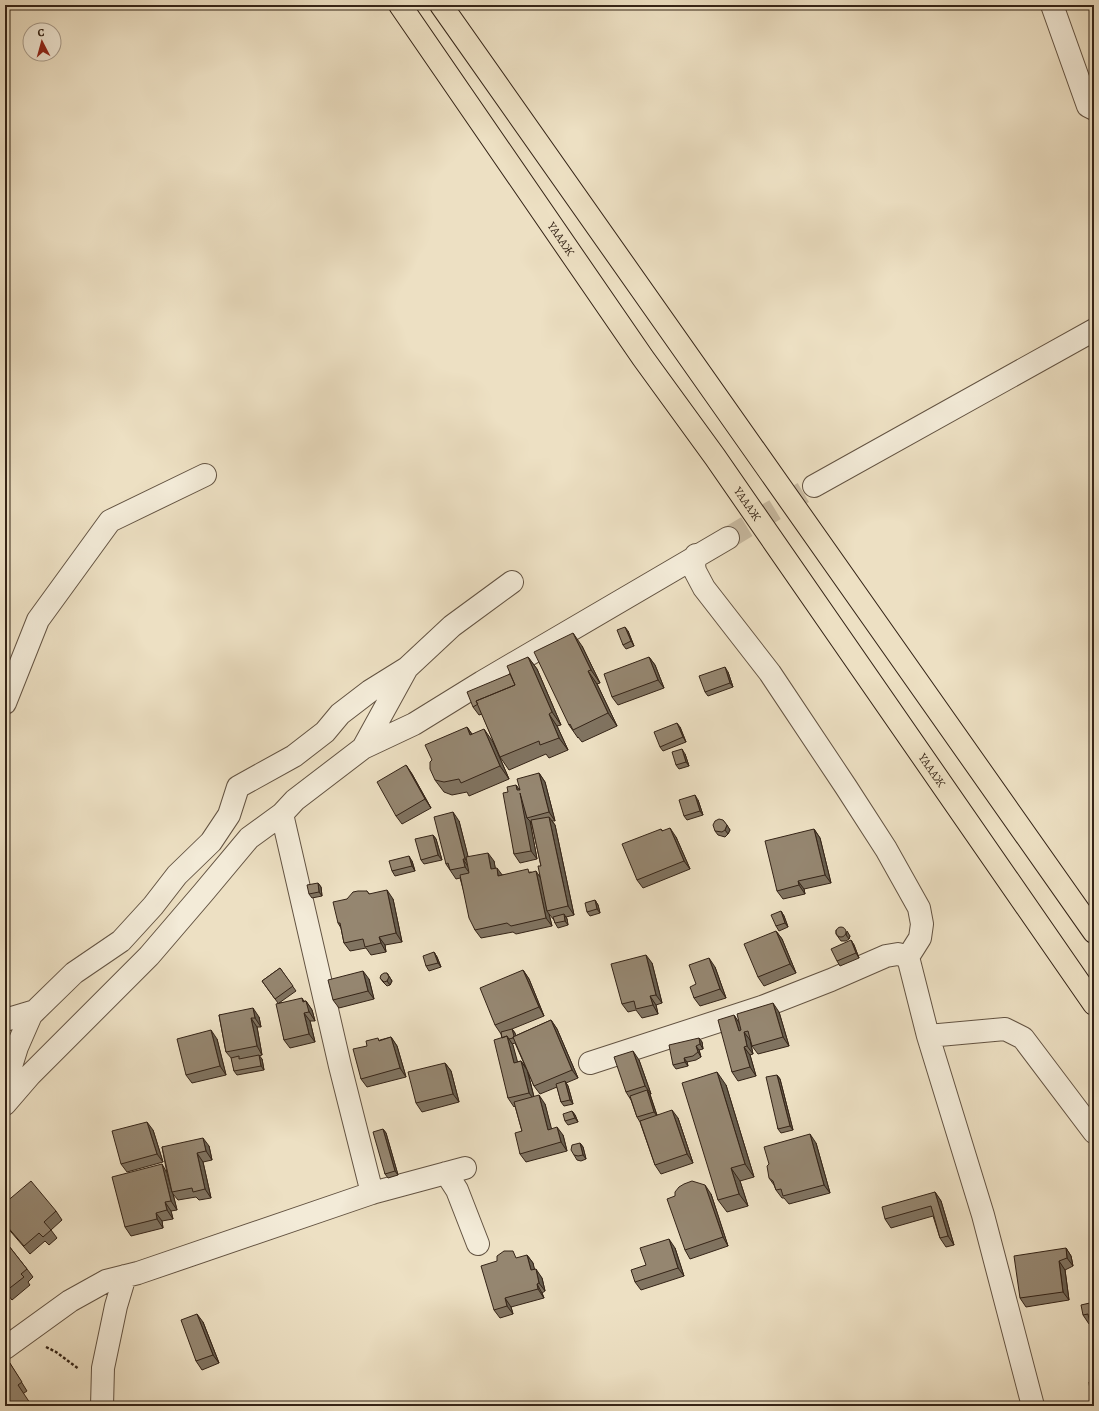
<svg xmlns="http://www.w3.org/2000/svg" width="1099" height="1411" viewBox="0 0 1099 1411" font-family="Alegreya,serif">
<rect width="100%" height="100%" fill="#ede0c3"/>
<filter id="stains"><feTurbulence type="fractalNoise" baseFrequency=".005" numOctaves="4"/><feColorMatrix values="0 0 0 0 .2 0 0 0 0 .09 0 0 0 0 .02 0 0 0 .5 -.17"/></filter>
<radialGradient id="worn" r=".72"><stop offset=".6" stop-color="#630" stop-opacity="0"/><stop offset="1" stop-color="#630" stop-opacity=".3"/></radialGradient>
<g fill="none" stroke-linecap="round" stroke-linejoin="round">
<path stroke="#c8baa1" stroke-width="22" stroke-dasharray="22 11" stroke-linecap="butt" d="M728 538 814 486"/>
<defs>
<path id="minor" d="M1052 5 1088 106 1094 109
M814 486 1094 330
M696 555 694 565 695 571 704 588 770 673 846 787 886 849 919 908 922 924 920 938 908 957
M5 703 38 620 110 521 205 475
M363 748 407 668 452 626 512 582
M5 1020 35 1011
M928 1036 1005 1029 1023 1038 1094 1132
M5 1054 17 1047 31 1015 35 1011 74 973 121 941 153 906 177 875 211 842 229 815 238 787 294 756 325 732 340 714 370 691 407 668
M590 1063 762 1007 831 980 886 956 898 954 908 957 928 1036 983 1215 1033 1406
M11 1097 8 1076 17 1047
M5 1104 30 1075 149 956 203 893 249 838 282 814
M446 1173 457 1190 478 1244
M372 1193 340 1066 282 814 295 800 363 748 414 724 482 682 728 538
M5 1348 70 1301 106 1281 138 1273 372 1193 465 1168
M102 1406 103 1368 116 1306 125 1276"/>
<g id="trunk">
<path id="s1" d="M400 5 643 358 715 457 1094 1004"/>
<path d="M441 5 1094 932"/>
</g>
</defs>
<use href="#minor" stroke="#635342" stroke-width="24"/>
<use href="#trunk" stroke="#352417" stroke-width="24"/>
<path stroke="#352417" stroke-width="2.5" stroke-dasharray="3 2" stroke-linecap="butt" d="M46 1347 56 1352 79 1369"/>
<use href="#minor" stroke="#f3ebd8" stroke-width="22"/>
<use href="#trunk" stroke="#ede0c3" stroke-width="22"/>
</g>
<path fill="#807360" stroke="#352417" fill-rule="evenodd" d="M628 631 634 646 626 649 623 645Z
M582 646 600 683 597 684 617 726 582 742 578 737V738L569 725Z
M528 657 537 669 561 725 557 726 568 750 549 758 546 754 509 770 500 757 482 714 479 715 473 707Z
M649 657 655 665 664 688 618 705 612 697Z
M728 672 733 687 708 696 705 692Z
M467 727 472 734 493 742 509 779 469 796 467 792 452 795 444 792 435 780Z
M680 727 686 742 663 751 660 747Z
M685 754 689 766 679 769 676 765Z
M406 765 412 774 431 808 402 824 396 816Z
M539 773 545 782 555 821H552L555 825 574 915 566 917 567 919 568 925 558 928 555 923 554 920 549 914 552 926 516 934 513 932 481 938 475 930 460 878 456 879 446 864 459 821 468 857 494 861 495 868 502 875 531 872 540 876 541 866 532 825 530 821 537 859 520 863 514 854 508 792 516 785 519 790Z
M698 800 703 815 687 820 684 816Z
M723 820 730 830 728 834 725 837 718 835 715 831Z
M661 829 663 831 676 837 690 869 643 888 637 880Z
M814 829 820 838 831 883 804 889 805 894 783 899 777 891Z
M433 835 436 839 442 860 424 864 421 860Z
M412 861 415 871 395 876 392 871Z
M318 883 321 887 322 896 312 898 309 894Z
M367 891 369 894 393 899 402 942 385 945 386 952 371 955 366 948 350 951 344 943 341 928 338 923 347 899Z
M595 900 598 905 600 913 590 916 587 912Z
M781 911 784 916 788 927 779 931 776 926Z
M836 930 850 936 849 939 846 941H841L836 934Z
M776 931 782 939 796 973 764 986 758 977Z
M851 940 854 945 859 958 840 966 837 961Z
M434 952 437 957 441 967 429 971 426 966Z
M652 963 662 1003 656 1005 658 1014 642 1018 636 1010 628 1012 622 1004Z
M715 967 726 998 700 1006 694 998 696 984Z
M280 968 296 991 279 1003 306 1001 312 1010 315 1021H310L315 1042 290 1048 284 1040 278 1003 262 981Z
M523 970 529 979 544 1016 512 1029 515 1033V1036L551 1020 557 1029 578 1078 566 1083 568 1086 573 1104 564 1106 561 1102 557 1087 540 1094 534 1086 528 1072 534 1097 545 1104 551 1129 563 1135 567 1151 526 1162 520 1154 522 1131 515 1106 514 1107 508 1098 502 1038 501 1034 495 1025ZM515 1043 526 1068 521 1061 517 1062 512 1044Z
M387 973 392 981 390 985 387 986 383 982 380 978Z
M369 979 374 999 339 1008 333 1000Z
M779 1012 789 1046 758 1054 752 1046 750 1040 753 1054 750 1055 756 1076 738 1081 732 1072 734 1015 739 1023Z
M219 1015 259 1017 261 1027H257L262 1055 259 1056 262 1059 264 1070 237 1075 234 1071 232 1059 226 1052Z
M391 1037 397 1046 406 1077 367 1087 361 1079 367 1046 380 1040Z
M699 1038 702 1042 703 1049 699 1050 701 1057 696 1060 687 1062 688 1066 676 1069 673 1065Z
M217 1039 226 1075 192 1083 186 1075Z
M639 1060 651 1094H650L657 1115 678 1118 693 1163 661 1174 655 1165 640 1122 637 1117 631 1100 626 1092Z
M445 1063 451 1071 459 1102 422 1112 416 1103Z
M777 1075 780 1079 793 1130 781 1133 778 1129Z
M726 1085 754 1177 740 1181 748 1206 727 1212 718 1200Z
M572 1111 575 1115 578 1122 568 1125 565 1121Z
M383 1129 386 1133 398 1175 388 1178 385 1174Z
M153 1130 163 1162 127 1172 121 1164Z
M580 1143 583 1147 586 1159 581 1161 577 1160 574 1155Z
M816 1143 830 1193 789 1204 784 1198H782L776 1190 774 1185 769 1178Z
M209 1146 212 1160 203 1162 211 1198 199 1200 196 1197 178 1200 173 1194 177 1210 171 1211 173 1219 162 1221 163 1228 131 1236 125 1227 167 1173 162 1147Z
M935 1192 941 1201 954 1245 946 1247 940 1238 933 1216 891 1228 885 1219Z
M711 1194 728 1246 690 1259 685 1250Z
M5 1203 56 1211 62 1220 51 1230 57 1238 49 1245 45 1241 30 1254 5 1225Z
M5 1241 27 1269 33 1277 28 1282 30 1285 12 1300 8 1295 5 1297Z
M675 1248 684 1276 641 1290 635 1282 646 1265Z
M1066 1248 1071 1256 1073 1266 1065 1270 1069 1300 1026 1307 1020 1298Z
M527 1255 533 1263 534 1269 542 1278 545 1291 542 1293 544 1298 511 1307 513 1314 500 1318 494 1310Z
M1094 1302V1332L1091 1328 1090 1323 1089 1324 1083 1315Z
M203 1322 219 1363 202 1370 196 1361Z
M6 1357 27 1391 5 1406Z
M1094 1381V1396H1093L1090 1391Z"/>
<path fill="#685e4e" stroke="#352417" d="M625 627 628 631 634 646 631 641Z
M573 633 582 646 600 683 591 670Z
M528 657 537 669 561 725 552 712Z
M649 657 655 665 664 688 658 680Z
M725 667 728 672 733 687 730 683Z
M588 671 597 684 617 726 608 713Z
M549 714 557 726 568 750 559 738Z
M677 723 680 727 686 742 683 737Z
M467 727 475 739 470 735Z
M484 729 493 742 509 779 500 766Z
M682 749 685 754 689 766 686 762Z
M406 765 412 774 431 808 425 799Z
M539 773 545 782 555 821 549 812Z
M516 785 522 793 527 818 530 821 537 859 531 851Z
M695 795 698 800 703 815 700 811Z
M453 812 459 821 471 868 465 859Z
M549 817 555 825 574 915 568 906Z
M727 825 730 830 728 834 725 830Z
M670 828 676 837 690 869 684 861Z
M814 829 820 838 831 883 825 875Z
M433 835 436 839 442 860 438 855Z
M488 853 494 861 497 877 491 869Z
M409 856 412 861 415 871 412 866Z
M463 859 469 868 471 875 465 867Z
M497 868 503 876H498Z
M536 871 542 880 547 911 549 914 552 926 546 918Z
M798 881 804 889 805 894 799 885Z
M318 883 321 887 322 896 319 892Z
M387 890 393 899 402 942 396 933Z
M595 900 598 905 600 913 597 909Z
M781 911 784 916 788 927 785 923Z
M564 914 567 919 568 925 565 921Z
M776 931 782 939 796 973 790 964Z
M847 931 850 936 849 939 846 935Z
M379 937 385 945 386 952 381 943Z
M851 940 854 945 859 958 856 953Z
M434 952 437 957 441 967 438 963Z
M646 955 652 963 662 1003 656 995Z
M709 958 715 967 726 998 720 989Z
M523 970 529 979 544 1016 539 1007Z
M363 971 369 979 374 999 368 991Z
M387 973 392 981 390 985 387 981Z
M650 996 656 1005 658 1014 653 1005Z
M302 998 307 1006 306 1001 312 1010 315 1021 303 1002Z
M773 1003 779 1012 789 1046 783 1037Z
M253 1008 259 1017 261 1027 255 1018Z
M304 1013 310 1021 315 1042 309 1034Z
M734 1015 740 1024 745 1039 739 1031Z
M251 1018 257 1027 262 1055 257 1046Z
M551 1020 557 1029 578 1078 572 1070Z
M512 1029 515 1033 517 1042 514 1038Z
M211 1030 217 1039 226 1075 220 1066Z
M744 1032 750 1040 753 1054 747 1046Z
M507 1036 513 1045 520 1071 514 1063Z
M391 1037 397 1046 406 1077 400 1068Z
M699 1038 702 1042 703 1049 700 1044Z
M696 1046 699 1050 701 1057 698 1052Z
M744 1047 750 1055 756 1076 750 1067Z
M633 1051 639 1060 651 1094 645 1086Z
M259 1055 262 1059 264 1070 261 1066Z
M684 1058 687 1062 688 1066 685 1062Z
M521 1061 527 1070 535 1101 529 1093Z
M445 1063 451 1071 459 1102 453 1094Z
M717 1072 726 1085 754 1177 745 1164Z
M777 1075 780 1079 793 1130 790 1126Z
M565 1081 568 1086 573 1104 570 1100Z
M647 1090 650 1095 657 1116 654 1112Z
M539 1095 545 1104 554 1138 548 1130Z
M672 1110 678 1118 693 1163 687 1154Z
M572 1111 575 1115 578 1122 575 1118Z
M147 1122 153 1130 163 1162 157 1154Z
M557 1127 563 1135 567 1151 561 1142Z
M383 1129 386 1133 398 1175 395 1171Z
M810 1134 816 1143 830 1193 824 1185Z
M203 1138 209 1146 212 1160 206 1151Z
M580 1143 583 1147 586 1159 583 1155Z
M197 1153 203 1162 211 1198 205 1189Z
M162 1164 167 1173 172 1192 173 1194 177 1210 171 1201Z
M731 1168 740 1181 748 1206 739 1194Z
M705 1185 711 1194 728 1246 723 1237Z
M935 1192 941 1201 954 1245 948 1236Z
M165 1202 171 1211 173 1219 167 1210Z
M156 1213 162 1221 163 1228 157 1219Z
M669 1239 675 1248 684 1276 678 1268Z
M1066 1248 1071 1256 1073 1266 1067 1258Z
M527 1255 533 1263 537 1279 531 1270Z
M1059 1261 1065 1270 1069 1300 1063 1292Z
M536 1269 542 1278 545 1291 539 1283Z
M537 1284 542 1293 544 1298 538 1289Z
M505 1298 511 1307 513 1314 507 1306Z
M197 1314 203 1322 219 1363 213 1355Z"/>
<path fill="#958670" stroke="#352417" d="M625 627 631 641 623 645 617 630Z
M573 633 591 670 588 671 608 713 573 730 570 724 569 725 534 652Z
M528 657 552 712 549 714 559 738 540 745 539 741 500 757 476 701 515 685 507 666Z
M649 657 658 680 612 697 604 674Z
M725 667 730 683 705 692 699 676Z
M510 674 515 685 476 701 478 704 473 707 467 692Z
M677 723 683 737 660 747 654 732Z
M467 727 470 735 484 729 500 766 461 783 459 779 444 782 435 780 430 769V762L432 760 425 745Z
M682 749 686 762 676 765 672 752Z
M406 765 425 799 396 816 377 782Z
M539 773 549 812 527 818 520 793 531 851 514 854 503 793 508 792 507 787 516 785 517 790H520L517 779Z
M695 795 700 811 684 816 679 800Z
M453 812 465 859H463L465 867 450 870 448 863 446 864 434 817Z
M549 817 568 906 547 911 538 866H541L531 820Z
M719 819 723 820 727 825 725 830 722 832 715 831 713 825 715 821Z
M670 828 684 861 637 880 622 844 661 829 662 831Z
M814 829 825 875 798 881 799 885 777 891 765 841Z
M433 835 438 855 421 860 415 839Z
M488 853 491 869 497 868 498 876 528 869 529 873 536 871 546 918 511 926 507 923 475 930 469 918 460 875 469 873 466 857Z
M409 856 412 866 392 871 389 861Z
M318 883 319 892 309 894 307 885Z
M387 890 396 933 379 937 381 943 365 947 363 939 344 943 340 923H338L333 902 347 899 353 892 358 891H367L369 894Z
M595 900 597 909 587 912 585 903Z
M781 911 785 923 776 926 771 915Z
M564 914 565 921 555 923 553 917Z
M836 932a5 5 0 1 1 10 0a5 5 0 1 1-10 0Z
M776 931 790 964 758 977 744 944Z
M851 940 856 953 837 961 831 949Z
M434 952 438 963 426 966 423 956Z
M646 955 656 995 650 996 653 1005 636 1009 634 1001 622 1004 611 964Z
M709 958 720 989 694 998 690 987 696 984 689 965Z
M280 968 293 986 275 999 262 981Z
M523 970 539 1007 495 1025 480 988Z
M363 971 368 991 333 1000 328 980Z
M384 973H387L389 977 387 981 384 982 380 978 381 975Z
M302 998 303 1002 306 1001 309 1012 304 1013 309 1034 284 1040 276 1004Z
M773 1003 783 1037 752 1046 748 1031 744 1032 747 1046 744 1047 750 1067 732 1072 718 1020 734 1015 739 1031 741 1030 737 1014Z
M253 1008 255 1018H251L257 1046 226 1052 219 1015Z
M551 1020 572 1070 534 1086 513 1037Z
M512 1029 514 1036 513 1037V1038L509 1039 507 1036 502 1038 501 1032Z
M211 1030 220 1066 186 1075 177 1039Z
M507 1036 514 1063 521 1061 529 1093 508 1098 494 1040Z
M391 1037 400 1068 361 1079 353 1049 367 1046 366 1041 378 1038 379 1041Z
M699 1038 700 1044 696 1046 698 1052 693 1056 684 1058 685 1062 673 1065 669 1045Z
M633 1051 645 1086 626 1092 614 1057Z
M259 1055 261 1066 234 1071 231 1058 239 1056V1059Z
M445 1063 453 1094 416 1103 408 1072Z
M717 1072 745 1164 731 1168 739 1194 718 1200 682 1083Z
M777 1075 790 1126 778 1129 766 1077Z
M565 1081 570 1100 561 1102 556 1084Z
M647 1090 654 1112 637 1117 630 1096Z
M539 1095 548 1130 557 1127 561 1142 520 1154 515 1133 522 1131 514 1102Z
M672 1110 687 1154 655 1165 640 1121Z
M572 1111 575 1118 565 1121 563 1114Z
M147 1122 157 1154 121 1164 112 1131Z
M383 1129 395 1171 385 1174 373 1132Z
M810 1134 824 1185 783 1196 781 1189 776 1190 773 1181 769 1178 767 1166 769 1164 764 1147Z
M203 1138 206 1151 197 1153 205 1189 193 1192 192 1188 172 1192 162 1147Z
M580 1143 583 1155 578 1156 574 1155 571 1150 572 1145Z
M162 1164 171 1201 165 1202 167 1210 156 1213 157 1219 125 1227 112 1177Z
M31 1181 56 1211 44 1222 51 1230 43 1237 39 1233 24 1246 5 1224V1203Z
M692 1181 705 1185 723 1237 685 1250 667 1199 675 1196V1192L679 1187 684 1184Z
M935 1192 948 1236 940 1238 931 1206 885 1219 882 1207Z
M669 1239 678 1268 635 1282 631 1270 646 1265 640 1248Z
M5 1241 27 1269 21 1274 24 1277 6 1291H5Z
M1066 1248 1067 1258 1059 1261 1063 1292 1020 1298 1014 1256Z
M504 1251H513L516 1258 527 1255 531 1270 536 1269 539 1283 537 1284 538 1289 505 1298 507 1306 494 1310 481 1266 497 1261V1256Z
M1094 1302V1328H1091L1088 1314 1083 1315 1081 1305Z
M197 1314 213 1355 196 1361 181 1320Z
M6 1357 22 1382 18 1385 32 1406H5V1358Z
M1094 1381V1391H1090L1089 1382Z"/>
<g text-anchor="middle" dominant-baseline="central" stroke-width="3" stroke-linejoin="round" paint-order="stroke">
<g font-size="12" fill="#352417" stroke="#f3ebd8">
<text stroke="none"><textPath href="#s1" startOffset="284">ҮАААЖ</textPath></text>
<text stroke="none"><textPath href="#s1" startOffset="608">ҮАААЖ</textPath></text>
<text stroke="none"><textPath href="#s1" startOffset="932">ҮАААЖ</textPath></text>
</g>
</g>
<rect width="1099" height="1411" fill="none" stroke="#ede0c3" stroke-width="20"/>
<rect x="6" y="6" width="1087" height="1399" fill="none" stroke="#352417" stroke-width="2"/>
<rect x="10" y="10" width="1079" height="1391" fill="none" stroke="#352417"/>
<g transform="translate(42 42) rotate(354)"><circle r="19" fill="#f3ebd8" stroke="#a79b8b"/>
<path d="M0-3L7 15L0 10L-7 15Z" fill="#8f2418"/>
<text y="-6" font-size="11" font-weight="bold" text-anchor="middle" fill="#352417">С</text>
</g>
<rect width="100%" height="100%" filter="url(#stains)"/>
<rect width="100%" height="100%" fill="url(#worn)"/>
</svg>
